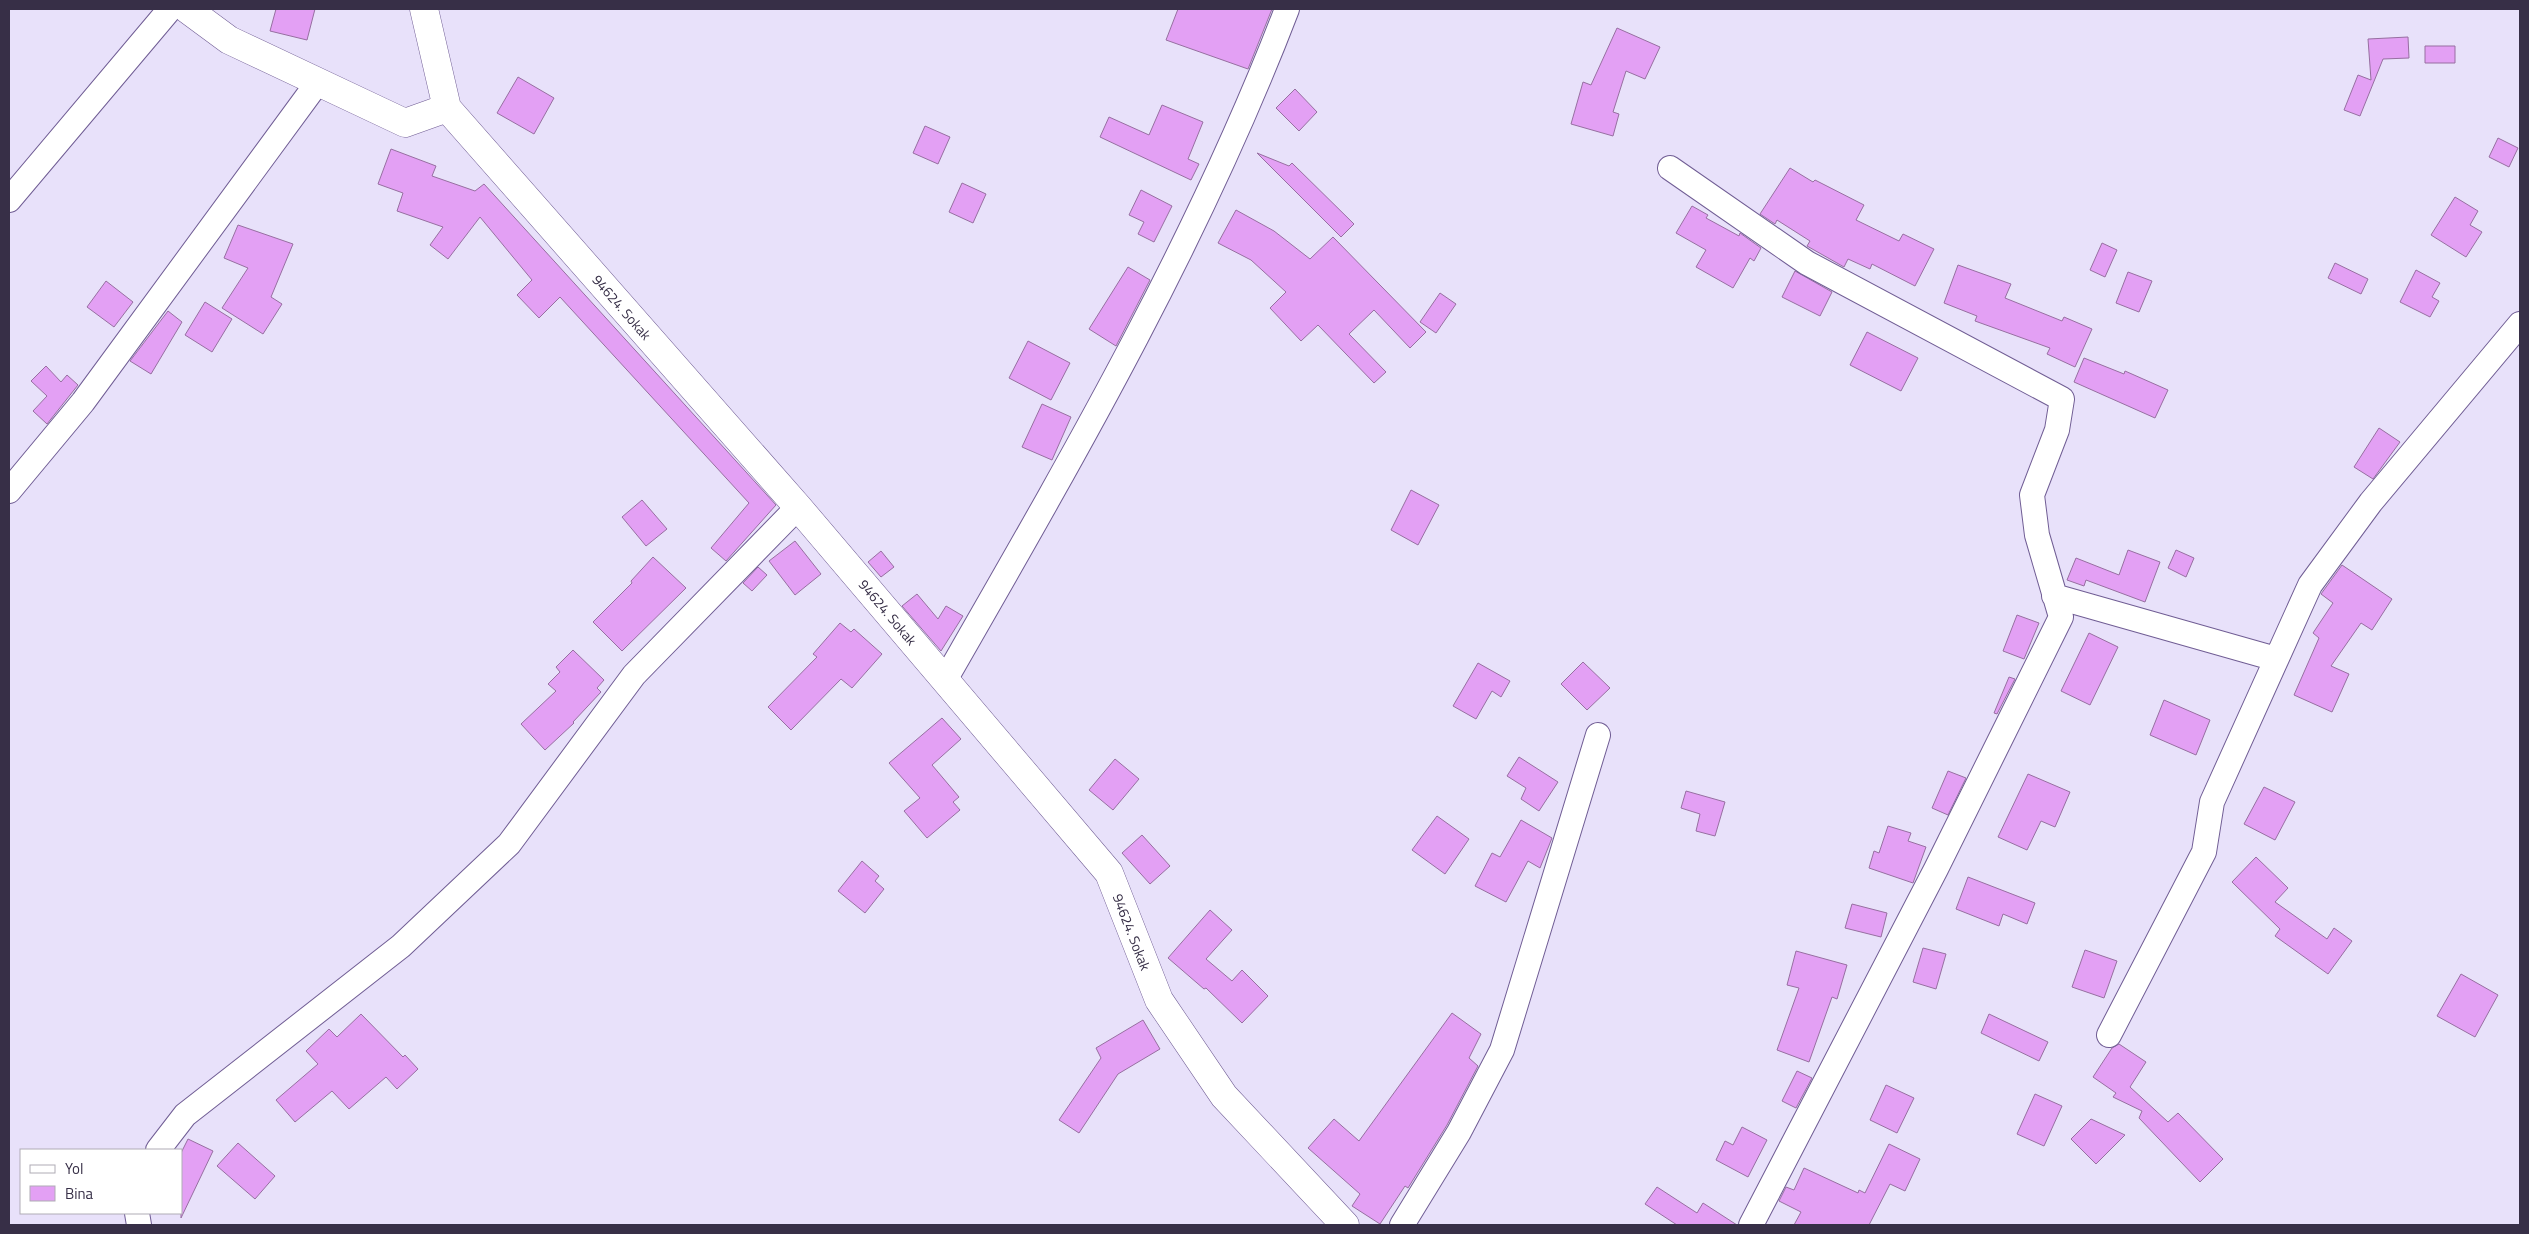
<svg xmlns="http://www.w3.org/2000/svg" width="2529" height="1234" viewBox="0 0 2529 1234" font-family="'Titillium Web',sans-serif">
<rect width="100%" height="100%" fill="#e8e1fa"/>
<path fill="#e3a0f4" stroke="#976fa1" d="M276 9H315L307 40 270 31Z
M1178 9H1272L1248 69 1166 40Z
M1617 28 1660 47 1645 79 1626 71 1613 112 1619 114 1613 136 1571 124 1583 82 1591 85Z
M2408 37 2409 58 2383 59 2360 116 2344 110 2358 75 2371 80 2368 39Z
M2425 46H2455V63H2425Z
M518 77 554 98 534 134 497 113Z
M1295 89 1317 112 1299 131 1276 108Z
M1162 105 1203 122 1188 159 1199 164 1191 180 1100 137 1109 117 1149 135Z
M925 126 950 137 938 164 913 153Z
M2498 138 2518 148 2509 167 2489 157Z
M391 149 436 166 432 176 475 191 484 184 776 505 726 561 711 548 749 503 560 297 539 318 517 295 532 280 480 217 448 259 430 245 443 227 397 211 403 193 378 184Z
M1257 153 1289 166 1292 163 1354 224 1341 237Z
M1790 168 1813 182 1815 180 1864 205 1856 220 1899 241 1903 234 1934 249 1915 286 1872 264 1870 269 1848 259 1844 267 1807 246 1810 241 1777 220 1775 224 1760 214Z
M962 183 986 194 973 223 949 212Z
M1141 190 1172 206 1154 242 1138 234 1144 222 1129 215Z
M2455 197 2478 211 2470 225 2482 232 2466 257 2431 235Z
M1692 206 1708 215 1706 218 1739 236 1740 233 1761 248 1754 261 1750 258 1733 288 1696 267 1706 250 1676 233Z
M1236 210 1274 231 1310 259 1333 237 1426 332 1410 348 1374 310 1349 334 1386 372 1374 383 1318 325 1301 341 1270 308 1286 292 1251 260 1218 243Z
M238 225 293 244 271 297 282 304 263 334 222 308 248 268 224 258Z
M2102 243 2117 250 2105 277 2090 270Z
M2335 263 2368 279 2361 294 2328 278Z
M1958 265 2011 284 2005 298 2062 321 2064 317 2092 329 2075 367 2047 354 2050 348 1975 321 1977 316 1944 303Z
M1128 267 1150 280 1116 346 1089 329Z
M2416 270 2440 283 2432 297 2439 301 2430 317 2400 302Z
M1795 271 1832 292 1820 316 1782 297Z
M2128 272 2152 281 2139 312 2116 303Z
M106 281 133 302 114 327 87 307Z
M1440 293 1456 304 1436 333 1420 322Z
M205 302 232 319 212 352 185 335Z
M168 311 182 322 151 374 130 361Z
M1867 332 1918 358 1901 391 1850 365Z
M1028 341 1070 363 1051 400 1009 378Z
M2084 358 2124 374 2125 371 2168 390 2155 418 2074 382Z
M46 366 61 382 67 375 78 385 47 424 33 411 47 396 31 381Z
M1042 404 1071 417 1052 460 1022 447Z
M2379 428 2400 442 2373 479 2354 467Z
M1411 490 1439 505 1418 545 1391 530Z
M642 500 667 529 646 546 622 517Z
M795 541 821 574 795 595 769 561Z
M2128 550 2160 562 2145 602 2086 580 2084 586 2067 580 2076 558 2119 575Z
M2176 550 2194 558 2186 577 2168 568Z
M881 551 894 567 881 577 868 562Z
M653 557 686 588 622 651 593 622 632 583 631 581Z
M2342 565 2392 599 2372 630 2361 623 2331 666 2349 674 2332 712 2294 695 2319 638 2313 633 2333 603 2321 594Z
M758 567 767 575 752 591 743 583Z
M917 594 938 619 946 606 963 616 941 651 902 606Z
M2017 615 2039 623 2024 659 2003 651Z
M840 623 851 632 854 629 882 654 852 688 841 679 791 730 768 707 817 657 813 654Z
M2089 633 2118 647 2090 705 2061 691Z
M573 650 604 680 597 688 601 692 573 722 574 723 545 750 521 724 556 691 548 684 560 672 556 667Z
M1583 662 1610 688 1587 710 1561 684Z
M1478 663 1510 681 1501 697 1492 691 1476 719 1453 706Z
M2009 677 2015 679 1997 714 1994 713Z
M2164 700 2210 720 2196 755 2150 735Z
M942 718 961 739 932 765 959 797 953 802 960 810 927 838 904 811 920 798 889 763Z
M1519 757 1558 782 1539 811 1521 799 1526 788 1507 776Z
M1115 759 1139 779 1113 810 1089 790Z
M1948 771 1966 778 1948 815 1932 808Z
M2028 774 2070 792 2055 827 2041 821 2027 850 1998 837Z
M2264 787 2295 802 2275 840 2244 824Z
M1686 791 1725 802 1715 836 1696 831 1700 814 1681 808Z
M1437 816 1469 839 1445 874 1412 850Z
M1521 820 1552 838 1540 868 1528 861 1506 902 1475 886 1492 853 1500 857Z
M1888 826 1911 833 1908 841 1926 847 1913 883 1869 868 1874 851 1879 853Z
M1142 835 1170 866 1150 884 1122 853Z
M2256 857 2288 888 2275 902 2327 939 2334 928 2352 941 2328 974 2275 936 2280 929 2232 882Z
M862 861 879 876 875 881 884 889 865 913 838 891Z
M1968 877 2035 903 2027 924 2003 914 1999 926 1956 909Z
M1852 904 1887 913 1881 937 1845 928Z
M1210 910 1232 930 1206 959 1232 981 1242 970 1268 996 1242 1023 1206 988 1204 989 1168 958Z
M1923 948 1946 954 1936 989 1913 982Z
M2085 950 2117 961 2104 998 2072 987Z
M1796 951 1847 965 1837 999 1832 997 1809 1062 1777 1050 1799 988 1787 985Z
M2461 974 2498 995 2475 1037 2437 1016Z
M1452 1013 1481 1034 1469 1058 1478 1066 1447 1125 1408 1188 1405 1186 1380 1224 1352 1206 1360 1194 1308 1148 1334 1119 1359 1141Z
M361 1014 403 1057 405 1055 418 1069 397 1089 386 1077 349 1109 332 1091 295 1122 276 1100 318 1064 306 1051 329 1029 337 1037Z
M1989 1014 2048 1042 2039 1061 1981 1033Z
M1143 1020 1160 1049 1118 1074 1079 1133 1059 1120 1101 1058 1096 1048Z
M2119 1044 2146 1062 2130 1087 2168 1122 2178 1113 2223 1159 2200 1182 2139 1118 2142 1111 2113 1097 2116 1093 2093 1077 2112 1048Z
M1797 1071 1812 1078 1796 1108 1782 1101Z
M1886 1085 1914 1098 1897 1133 1870 1120Z
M2035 1094 2062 1106 2044 1146 2017 1134Z
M2091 1119 2125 1135 2096 1164 2071 1139Z
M1742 1127 1767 1140 1748 1177 1716 1160 1725 1141 1733 1145Z
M188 1139 213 1151 181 1218V1153Z
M238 1143 275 1176 255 1199 217 1166Z
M1889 1144 1920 1159 1905 1191 1890 1184 1869 1225H1794L1801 1212 1779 1201 1786 1187 1794 1190 1804 1168 1858 1193 1859 1190 1865 1193Z
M1657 1187 1697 1213 1703 1203 1737 1225H1677L1645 1204Z"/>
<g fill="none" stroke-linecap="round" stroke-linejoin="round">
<defs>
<path id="minor" d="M1670 168 1807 263 2062 399 2057 430 2032 495 2037 535 2061 617 1936 869 1751 1225
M9 200 170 9
M9 491 83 402 318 82
M2054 596 2276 659
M945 680C1070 462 1197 244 1287 9
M2109 1035 2204 852 2212 802 2310 585 2371 502 2520 324
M158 1150 185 1115 401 946 509 844 634 675 798 507
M137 1213 139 1225
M1402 1225 1459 1132 1502 1050 1598 735"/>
<path id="tertiary" d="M187 9 229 40 405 123 447 108
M424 9 447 108 798 507 1109 873 1159 1000 1224 1096 1345 1225"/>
</defs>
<use href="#minor" stroke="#705d94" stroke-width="26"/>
<use href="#tertiary" stroke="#705d94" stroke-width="29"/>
<use href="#minor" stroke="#fff" stroke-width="24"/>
<use href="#tertiary" stroke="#fff" stroke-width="28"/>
</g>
<g text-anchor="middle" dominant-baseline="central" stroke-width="4" stroke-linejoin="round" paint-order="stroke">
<g font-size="14" fill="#372f47" stroke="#fff">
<text transform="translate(622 307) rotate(49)">94624. Sokak</text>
<text transform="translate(888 612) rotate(50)">94624. Sokak</text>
<text transform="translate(1132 932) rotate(69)">94624. Sokak</text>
</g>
</g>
<rect width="2529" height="1234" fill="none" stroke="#372f47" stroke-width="20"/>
<rect x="20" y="1149" width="162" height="65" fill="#ffffff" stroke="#afacb5"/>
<rect x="30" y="1165" width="25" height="8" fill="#ffffff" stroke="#afacb5"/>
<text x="65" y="1174" font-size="15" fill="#372f47">Yol</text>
<rect x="30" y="1186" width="25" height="15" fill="#e3a0f4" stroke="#afacb5"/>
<text x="65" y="1199" font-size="15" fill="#372f47">Bina</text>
</svg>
